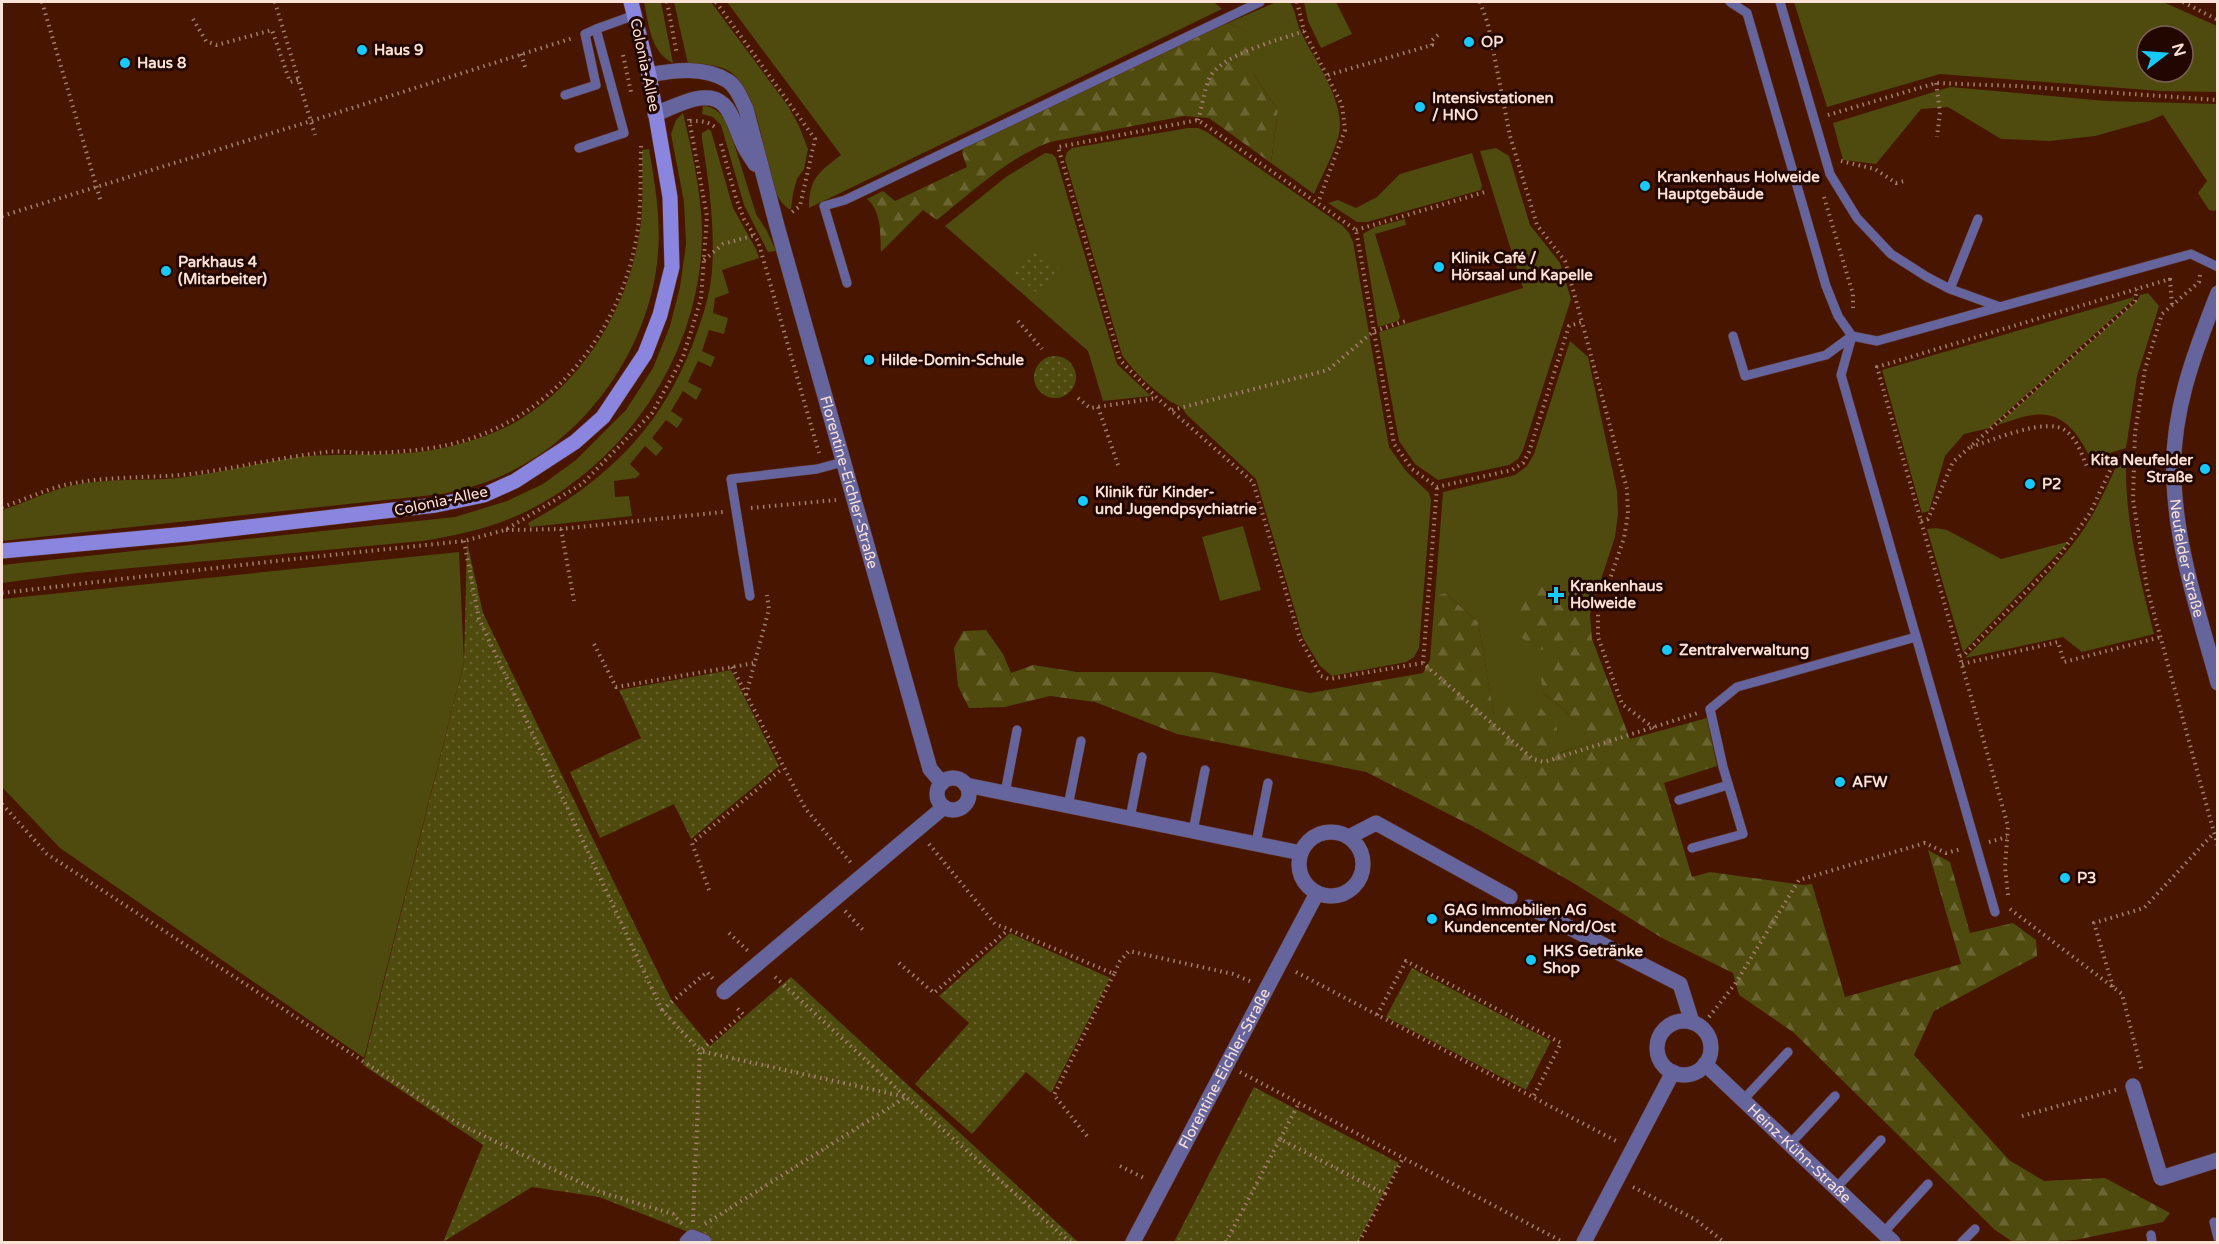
<svg xmlns="http://www.w3.org/2000/svg" width="2219" height="1244" viewBox="0 0 2219 1244" font-family="'Varela Round',sans-serif">
<defs>
<pattern id="forest-firs" width="22" height="20" patternUnits="userSpaceOnUse" patternTransform="scale(1.5)"><rect width="22" height="20" fill="#4f4a0d"/><path d="M5 1l3.5 6h-7zM16 11l3.5 6h-7z" fill="#696430"/></pattern>
<pattern id="park-dots" width="8" height="8" patternUnits="userSpaceOnUse" patternTransform="scale(1.5)"><rect width="8" height="8" fill="#4f4a0d"/><path d="M2 2h.1M6 6h.1" fill="none" stroke="#696430" stroke-width="1.8" stroke-linecap="round"/></pattern>
</defs>
<rect width="100%" height="100%" fill="#471500"/>
<path fill="#4f4a0d" fill-rule="evenodd" d="M644 2H661L673 63C650 52 649 24 644 2Z
M674 2H711L788 106 799 126 808 149 804 169 797 179 793 193 791 209H789C777 201 773 187 769 174 763 144 756 89 729 71 717 64 701 64 688 64Z
M727 2H1214L1222 9 809 208C809 178 819 172 841 155Z
M1276 2H1290C1296 11 1296 22 1301 32 1314 60 1346 102 1339 134 1334 154 1322 175 1314 194L1271 163 1278 111 1253 73V34L1228 23Z
M1304 2H1336L1352 34 1321 48 1308 21Z
M1794 2H2163L2217 26V92L2160 91 1940 74 1827 107ZM2147 36H2183V72H2147Z
M1950 87 2106 101 2217 104V207L2215 211 2209 210 2198 193 2207 181 2163 115 2149 121 2095 136 2050 141 2001 139 1948 107 1921 109 1876 164 1843 160 1833 123Z
M703 106C714 106 720 113 727 121L756 214 767 231 776 251 768 252 744 205 721 125 713 117 702 114Z
M683 113C692 152 701 191 702 230 703 348 629 463 523 513 491 528 457 535 422 541L78 573 2 583V565L455 517 507 501 543 484 576 460 626 410 653 368 670 326 680 287 686 244 684 202 671 134 676 120Z
M1188 128H1198L1207 132 1343 226 1349 233 1353 242 1389 447 1406 471 1429 493 1431 500 1419 648 1414 657 1406 662 1332 676 1320 666 1303 638 1256 479 1186 414C1182 405 1175 405 1168 400 1151 388 1134 372 1122 355L1065 159 1067 152 1072 148Z
M708 129 711 131 733 208 756 249 759 258 722 270 729 293 715 298 713 313 728 318 724 334 709 330 702 351 715 357 711 367 698 361 688 382 702 389 696 400 683 391 671 411 683 419 677 428 666 420 652 438 663 448 656 456 645 446 630 464 640 474 636 478 614 481 615 497 629 496 632 516 530 527 528 523C606 481 659 430 692 346 701 322 710 297 712 271 715 226 709 183 702 139V133Z
M1496 148 1509 156 1530 225 1560 263 1571 299 1523 450 1518 459 1509 465 1438 480 1415 464 1399 441 1379 332 1523 288 1480 151Z
M649 149C655 184 661 218 658 253 651 347 586 440 499 477 481 485 461 490 442 494L2 541V510C26 503 49 490 74 485 108 478 143 481 178 478 218 473 258 463 298 457 345 452 392 458 438 449 466 443 494 435 519 420 583 382 627 309 639 236 644 209 642 179 642 150Z
M1045 153 1052 154 1056 158 1117 364 1151 396 1103 401 1088 351 945 226 1006 177Z
M1472 153 1482 185 1481 190 1367 222H1357L1328 203 1338 200 1356 208 1377 197 1400 174Z
M1405 219 1406 225 1375 234 1400 317 1398 321 1378 327 1363 234 1375 227Z
M2148 293 2159 306 2137 376 2126 448 2091 459C2079 436 2065 411 2034 415 2022 416 2009 422 1997 425L2137 301 2140 295Z
M2134 297 2133 300 1989 428 1964 434 1945 456 1929 511 1922 513 1882 370Z
M1570 341 1588 357 1617 491 1618 514 1615 537 1594 601 1586 587 1564 584 1571 640 1543 693 1565 710 1592 742 1559 753 1557 728 1494 716 1478 622 1445 593 1435 596 1443 492 1515 475 1527 466 1534 454Z
M2126 461C2125 522 2139 575 2154 634L2082 652 2063 637 1965 658C2004 619 2046 580 2079 536 2095 514 2106 488 2118 463Z
M1243 526 1261 590 1220 601 1202 537Z
M1936 528 1947 530 2001 559 2067 542V544L1963 652 1927 529Z
M459 552 464 662 364 1058 60 848 2 787V599Z"/>
<path fill="url(#forest-firs)" d="M1228 23 1254 34 1253 73 1278 111 1271 163 1209 118 1184 116 1050 142C1008 158 973 191 937 220L923 210 881 252C880 233 882 212 867 199L883 191 895 201 967 167 962 153 963 147 1184 41Z
M1564 584 1586 587 1594 601 1590 614 1592 639 1630 739 1707 718 1717 766 1664 783 1692 877 1710 872 1804 885 1812 884 1845 997 1961 964 1928 850 1950 862 1970 933 2013 923 2036 940 2037 956 1934 1011 1914 1055 2009 1160 2044 1181 2105 1178 2170 1213 2163 1222 2075 1240 2040 1242H2013L1995 1230 1793 1032 1739 995 1733 973 1662 938 1570 881 1476 828 1366 772 1177 734 1095 702 1050 696 1005 707 969 708 958 686 954 648 963 631 986 630 1003 654 1011 673 1033 665 1077 672H1212L1310 693 1423 673 1430 660 1435 596 1445 593 1478 622 1494 715 1512 704 1540 707 1557 728 1560 753 1591 742 1565 710 1543 693 1540 673 1570 641 1538 651 1522 638 1514 617 1531 588Z"/>
<path fill="url(#park-dots)" d="M1034 246 1059 268 1037 293 1012 271Z
M1034 377a21 21 0 1 1 42 0a21 21 0 1 1-42 0Z
M467 542 483 613 671 999 710 1046 791 977 1078 1242H714L599 1197 532 1187 443 1242 483 1145 363 1065 464 662Z
M731 670 779 766 691 839 674 804 600 838 570 772 641 738 619 690Z
M1010 933 1110 978 1051 1093 1026 1072 972 1134 915 1084 969 1023 939 996Z
M1412 968 1551 1041 1526 1090 1386 1017Z
M1254 1087 1399 1163 1358 1242H1174Z"/>
<g fill="none" stroke-linecap="round" stroke-linejoin="round">
<defs>
<path id="service" d="M1730 2 1747 13 1826 286 1838 316 1852 336 1877 341 2191 254 2218 267
M1780 2 1830 174 1857 218 1891 254 1927 277 1950 289 2000 307
M565 95 596 85 585 34 596 29
M579 148 624 133 596 29 635 15
M847 283 824 206 845 200 1260 2
M1950 289 1978 219
M1733 336 1745 376 1826 355 1852 336
M1852 336 1841 375 1995 912
M750 596 731 479 817 469 843 462
M1005 793 1017 730
M1679 800 1728 785
M1068 806 1081 741
M1130 818 1142 757
M1193 831 1205 770
M1256 843 1268 783
M1692 848 1743 834 1723 767 1710 709 1737 687 1916 637
M1743 1100 1788 1052
M1790 1144 1835 1096
M1836 1188 1881 1140
M2214 1222 2218 1238
M1883 1233 1928 1184
M2151 1235 2152 1242
M1962 1242 1975 1229"/>
<g id="minor">
<path id="s1" d="M649 75C674 70 704 66 728 81 737 87 741 99 746 109L777 226 930 769 942 783"/>
<path d="M655 114C668 109 682 102 695 99 730 91 732 121 743 144 746 151 751 157 755 164"/>
<path id="s2" d="M2218 293C2194 353 2170 416 2174 482 2177 551 2200 617 2218 683"/>
<circle cx="953" cy="794" r="16"/>
<path d="M966 785 1301 853"/>
<circle cx="1331" cy="864" r="32"/>
<path d="M1349 837 1376 823 1510 897"/>
<path d="M1529 907 1680 984 1692 1022"/>
<path d="M724 992 944 807"/>
<circle cx="1684" cy="1048" r="27"/>
<path id="s3" d="M1705 1064 1893 1242"/>
<path d="M2133 1086 2161 1178 2218 1160"/>
<path d="M687 1242 692 1237 704 1242"/>
<path id="s4" d="M1133 1242 1317 893"/>
<path d="M1584 1242 1673 1072"/>
</g>
<path id="secondary" d="M2 551 187 534 436 505 484 495 515 481 575 442 603 417 645 354 660 315 672 267 670 197 649 75 631 2"/>
</defs>
<use href="#service" stroke="#60321e" stroke-width="10"/>
<use href="#minor" stroke="#60321e" stroke-width="16"/>
<use href="#secondary" stroke="#60321e" stroke-width="16"/>
<path stroke="#a37e6e" stroke-width="4" stroke-dasharray="1.5 4.5" stroke-linecap="butt" d="M42 2 101 202
M275 2 315 135
M667 2 677 55
M716 2 815 139 800 206 792 212
M1297 2 1304 31 1342 105 1345 130 1318 203
M1480 2 1488 24 1510 136 1537 225 1565 261 1582 322
M2183 2 2218 20
M193 19 206 41 217 45 272 30 290 82 298 80
M521 54 526 70
M623 55 631 92
M1328 75 1432 45 1431 41 1438 35
M1936 83 1940 112 1937 137
M1828 115 1936 83 2016 86 2218 100
M1198 120C1202 107 1204 91 1209 79 1220 54 1280 40 1304 31
M690 121C701 121 708 121 716 128
M721 144 736 198 744 219 758 241 819 453
M1841 161 1875 169 1896 183 1904 181
M1824 197 1853 294V308
M2 216 311 121 573 38
M1356 230 1485 192
M704 260 723 244 755 235
M2200 275 2199 282 2162 314 2145 369 2135 433 2133 499 2147 588 2218 847
M2170 279 2172 305
M1018 321 1042 349
M1078 398 1090 408 1157 398
M1098 407 1118 465
M1172 410 1328 370 1374 331 1406 321
M1971 447C1993 440 2048 416 2066 431 2077 439 2082 455 2087 467L2134 454
M2 507C25 500 50 487 74 483 117 475 162 479 205 472 245 466 285 457 326 452 342 450 359 454 375 453 398 452 425 450 447 445 542 425 613 344 634 250 642 216 640 181 641 146
M751 508 836 500
M1921 521 1928 519 1953 462 2135 301 2137 289
M561 529 574 601
M506 530 561 529 723 512
M464 541 479 619 662 1010 700 1051 906 1097 1070 1242
M2 593 284 560 464 541 505 530 582 484 652 413 683 357 701 299 707 216 689 119
M594 644 616 687 755 663
M1960 656 1964 655 2054 563 2090 513 2116 458
M1423 663 1437 487
M1962 664 2058 642 2064 662 2161 637
M732 667 805 808 851 863
M746 695 769 609 767 595
M1654 728 1622 704 1598 637V614L1624 538 1628 514 1627 489 1582 322 1569 326 1529 452 1523 463 1512 470 1437 487 1412 469 1394 444 1356 230 1198 120 1058 147 1120 360 1157 398 1253 482 1300 639 1321 676 1329 679 1423 663 1533 759 1544 762 1698 713
M2 804 47 854 457 1123 600 1192 673 1214 682 1224
M1989 842 2007 837
M929 844 995 924 1008 929 1114 974 1120 961 1129 951 1233 974 1252 982
M709 890 692 843 783 768
M2008 895 2005 867 2008 826 1877 367 2170 279V275
M2010 909 2122 994 2142 1072
M845 911 864 931
M729 933 748 951
M899 963 934 993 1008 930
M1296 972 1618 1142
M2113 987 2094 923 2144 908 2213 834
M662 1010 707 972 713 979
M1377 1015 1406 961 1561 1043 1533 1097
M1709 1017 1735 984 1799 880 1925 843 1946 853 1961 849
M1240 1072 1563 1242
M2022 1116 2116 1090
M1087 1136 1054 1095 1114 974
M1280 1139 1299 1103
M1120 1166 1146 1179
M1633 1187 1696 1220 1724 1242
M1385 1194 1403 1158
M693 1222 700 1051 743 1014 735 1006
M705 1224 906 1097 773 975
M1226 1242 1280 1139 1385 1194 1359 1242"/>
<use href="#service" stroke="#66649c" stroke-width="9"/>
<use href="#minor" stroke="#66649c" stroke-width="15"/>
<use href="#secondary" stroke="#8a85df" stroke-width="15"/>
</g>
<g fill="#18cafc" stroke="#220700" stroke-width="2">
<circle cx="1469" cy="42" r="6"/>
<circle cx="362" cy="50" r="6"/>
<circle cx="125" cy="63" r="6"/>
<circle cx="1420" cy="107" r="6"/>
<circle cx="1645" cy="186" r="6"/>
<circle cx="1439" cy="267" r="6"/>
<circle cx="166" cy="271" r="6"/>
<circle cx="869" cy="360" r="6"/>
<circle cx="2205" cy="469" r="6"/>
<circle cx="2030" cy="484" r="6"/>
<circle cx="1083" cy="501" r="6"/>
<path d="M1553 586h6v6h6v6h-6v6h-6v-6h-6v-6h6z"/>
<circle cx="1667" cy="650" r="6"/>
<circle cx="1840" cy="782" r="6"/>
<circle cx="2065" cy="878" r="6"/>
<circle cx="1432" cy="919" r="6"/>
<circle cx="1531" cy="960" r="6"/>
</g>
<g text-anchor="middle" dominant-baseline="central" stroke-width="6" stroke-linejoin="round" paint-order="stroke">
<g font-size="15" font-weight="bold" fill="#fbe2d7" stroke="#220700" text-anchor="start">
<text x="1481" y="42">OP</text>
<text x="374" y="50">Haus 9</text>
<text x="137" y="63">Haus 8</text>
<text x="1432" y="98">Intensivstationen<tspan x="1432" dy="17">/ HNO</tspan></text>
<text x="1657" y="177">Krankenhaus Holweide<tspan x="1657" dy="17">Hauptgebäude</tspan></text>
<text x="1451" y="258">Klinik Café /<tspan x="1451" dy="17">Hörsaal und Kapelle</tspan></text>
<text x="178" y="262">Parkhaus 4<tspan x="178" dy="17">(Mitarbeiter)</tspan></text>
<text x="881" y="360">Hilde-Domin-Schule</text>
<text x="2193" y="460" text-anchor="end">Kita Neufelder<tspan x="2193" dy="17">Straße</tspan></text>
<text x="2042" y="484">P2</text>
<text x="1095" y="492">Klinik für Kinder-<tspan x="1095" dy="17">und Jugendpsychiatrie</tspan></text>
<text x="1570" y="586">Krankenhaus<tspan x="1570" dy="17">Holweide</tspan></text>
<text x="1679" y="650">Zentralverwaltung</text>
<text x="1852" y="782">AFW</text>
<text x="2077" y="878">P3</text>
<text x="1444" y="910">GAG Immobilien AG<tspan x="1444" dy="17">Kundencenter Nord/Ost</tspan></text>
<text x="1543" y="951">HKS Getränke<tspan x="1543" dy="17">Shop</tspan></text>
</g>
<g font-size="15" fill="#fbe2d7" stroke="#220700">
<text transform="translate(645 65) rotate(78)">Colonia-Allee</text>
<text stroke="none"><textPath href="#s1" startOffset="502">Florentine-Eichler-Straße</textPath></text>
<text transform="translate(441 501) rotate(-12)">Colonia-Allee</text>
<text stroke="none"><textPath href="#s2" startOffset="273">Neufelder Straße</textPath></text>
<text stroke="none"><textPath href="#s4" startOffset="196">Florentine-Eichler-Straße</textPath></text>
<text stroke="none"><textPath href="#s3" startOffset="130">Heinz-Kühn-Straße</textPath></text>
</g>
</g>
<rect width="2219" height="1244" fill="none" stroke="#fbe2d7" stroke-width="6"/>
<g transform="translate(2165 54) rotate(73)"><circle r="28" fill="#220700" stroke="#795f56" stroke-width="1.5"/>
<path d="M0-4.5L10 22L0 15L-10 22Z" fill="#18cafc"/>
<text y="-9" font-size="16" font-weight="bold" text-anchor="middle" fill="#fbe2d7">N</text>
</g>
</svg>
